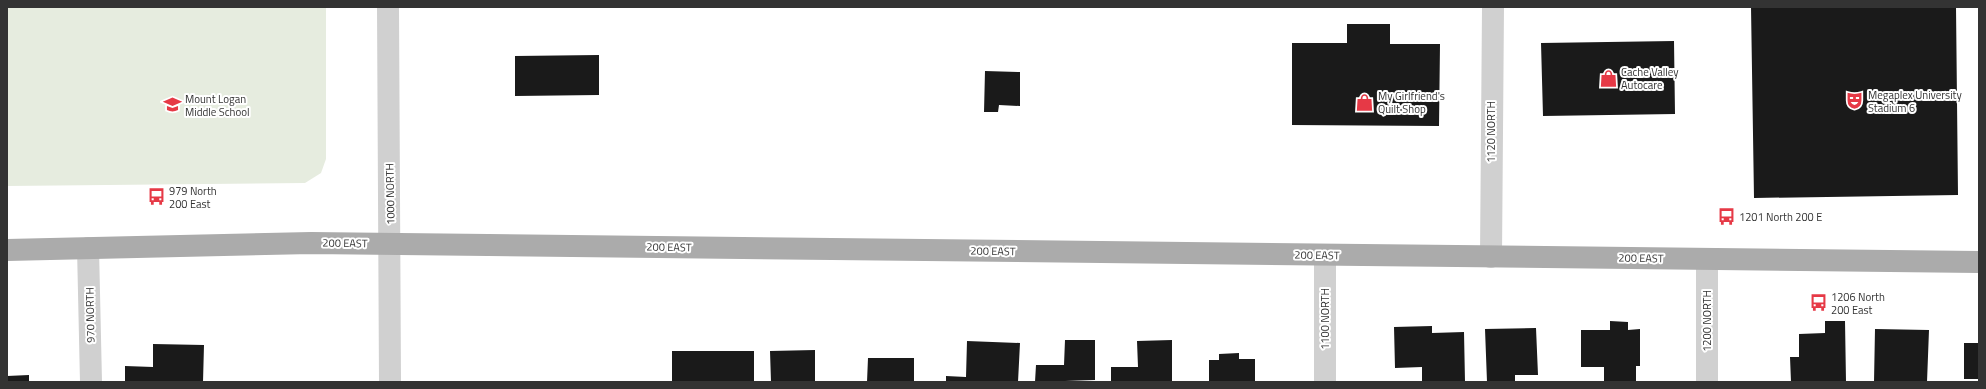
<svg xmlns="http://www.w3.org/2000/svg" width="1986" height="389" font-family="'Titillium Web',sans-serif">
	<style>
		.green { fill: #e6ecdf }
		.building { fill: #1a1a1a }
		.lines { fill: none; stroke-linecap: round; stroke-linejoin: round }
		.minor { stroke: #d0d0d0; stroke-width: 22 }
		.major { stroke: #ababab; stroke-width: 22 }
		.labels { text-anchor: middle; stroke-width: 4; stroke-linejoin: round; paint-order: stroke }
		.poi-label { font-size: 11px; fill: #333; stroke: #fff; text-anchor: start }
		.street-label { font-size: 11px; fill: #333; stroke: #fff }
	</style>
	<rect width="100%" height="100%" fill="#fff"/>
	<path class="green" d="M7,7H326V159L321,173L305,183L7,186Z"/>
	<path class="building" d="M1751,7H1956L1958,195L1754,198Z
		M1347,24H1390V44H1440L1439,126L1292,125V43H1347Z
		M1674,41L1675,114L1543,116L1541,43Z
		M599,55V95L515,96V56Z
		M985,71L1020,72V106L999,105L998,112H984Z
		M1610,321L1628,322V330L1640,329V366H1636V382H1604V367H1581V330H1610Z
		M1825,321H1845L1846,382H1791L1790,357H1799V334L1825,333Z
		M1432,326V333L1464,332L1465,382H1422V367L1395,368L1394,327Z
		M1536,328L1538,375H1515V382H1487L1485,329Z
		M1875,329L1929,330L1927,382H1874Z
		M1065,340H1095V380L1035,382L1036,365H1064Z
		M1172,340V382H1111V367H1138L1137,341Z
		M967,341L1020,343L1018,382H946V376L966,377Z
		M1964,343H1979V379H1964Z
		M153,344L204,345L203,382H125V366L153,367Z
		M815,350V382H771L770,351Z
		M672,351H754V382H672Z
		M1239,353V359H1255V382H1209V360H1219V354Z
		M868,358H914V382H867Z
		M29,375V382H7V376Z"/>
	<g class="lines">
		<path class="minor" d="M388,7L390,382
			M88,248L91,382
			M1325,255V382
			M1491,257L1493,7
			M1707,382V259"/>
		<path class="major" d="M7,250L311,243L1979,262"/>
	</g>
	<defs>
		<symbol id="shop-bare" viewBox="-9 -9 18 18"><path d="M-5-2.5h2.3a2.7 3.5 0 0 1 5.4 0H5L5.5 6h-11ZM-1.5-2.5h3a1.5 2.3 0 0 0-3 0Z" fill="#e63946" stroke="#fff" stroke-width="2.5" paint-order="stroke"/></symbol>
		<symbol id="theatre-bare" viewBox="-9 -9 18 18"><path d="M-5-5.5Q0-4 5-5.5V0Q5 5 0 6Q-5 5-5 0ZM-3.3-2.5H-1v1.5H-3.3ZM1-2.5H3.3v1.5H1ZM-2.8 1Q0 5.5 2.8 1Z" fill="#e63946" stroke="#fff" stroke-width="2.5" paint-order="stroke"/></symbol>
		<symbol id="school-bare" viewBox="-9 -9 18 18"><path d="M0-5L7-2L0 1L-7-2ZM-4 1L0 2.5L4 1V4Q0 6-4 4Z" fill="#e63946" stroke="#fff" stroke-width="2.5" paint-order="stroke"/></symbol>
		<symbol id="bus-bare" viewBox="-9 -9 18 18"><path d="M-5-6H5V4H4V6H2V4H-2V6H-4V4H-5ZM-3.5-4V0h7V-4ZM-3.5 1.2v1.5H-2V1.2ZM2 1.2v1.5H3.5V1.2Z" fill="#e63946" stroke="#fff" stroke-width="2.5" paint-order="stroke"/></symbol>
	</defs>
	<g fill-rule="evenodd">
		<use href="#shop-bare" x="1596" y="66" width="25" height="25"/>
		<use href="#theatre-bare" x="1842" y="88" width="25" height="25"/>
		<use href="#shop-bare" x="1352" y="90" width="25" height="25"/>
		<use href="#school-bare" x="160" y="92" width="25" height="25"/>
		<use href="#bus-bare" x="144" y="184" width="25" height="25"/>
		<use href="#bus-bare" x="1714" y="204" width="25" height="25"/>
		<use href="#bus-bare" x="1806" y="290" width="25" height="25"/>
	</g>
	<g class="labels">
		<g class="poi-label">
			<text x="1621" y="76">Cache Valley<tspan x="1621" dy="13">Autocare</tspan></text>
			<text x="1868" y="99">Megaplex University<tspan x="1868" dy="13">Stadium 6</tspan></text>
			<text x="1378" y="100">My Girlfriend's<tspan x="1378" dy="13">Quilt Shop</tspan></text>
			<text x="185" y="103">Mount Logan<tspan x="185" dy="13">Middle School</tspan></text>
			<text x="169" y="195">979 North<tspan x="169" dy="13">200 East</tspan></text>
			<text x="1739" y="221">1201 North 200 E</text>
			<text x="1831" y="301">1206 North<tspan x="1831" dy="13">200 East</tspan></text>
		</g>
		<g class="street-label">
			<text transform="translate(1491 132) rotate(-90)" y="4">1120 NORTH</text>
			<text transform="translate(390 194) rotate(-91)" y="4">1000 NORTH</text>
			<text transform="translate(345 243) rotate(1)" y="4">200 EAST</text>
			<text transform="translate(669 247) rotate(1)" y="4">200 EAST</text>
			<text transform="translate(993 251) rotate(1)" y="4">200 EAST</text>
			<text transform="translate(1317 255) rotate(1)" y="4">200 EAST</text>
			<text transform="translate(1641 258) rotate(1)" y="4">200 EAST</text>
			<text transform="translate(90 315) rotate(-91)" y="4">970 NORTH</text>
			<text transform="translate(1325 319) rotate(-90)" y="4">1100 NORTH</text>
			<text transform="translate(1707 321) rotate(-90)" y="4">1200 NORTH</text>
		</g>
	</g>
	<rect width="1986" height="389" fill="none" stroke="#333333" stroke-width="16"/>
</svg>
